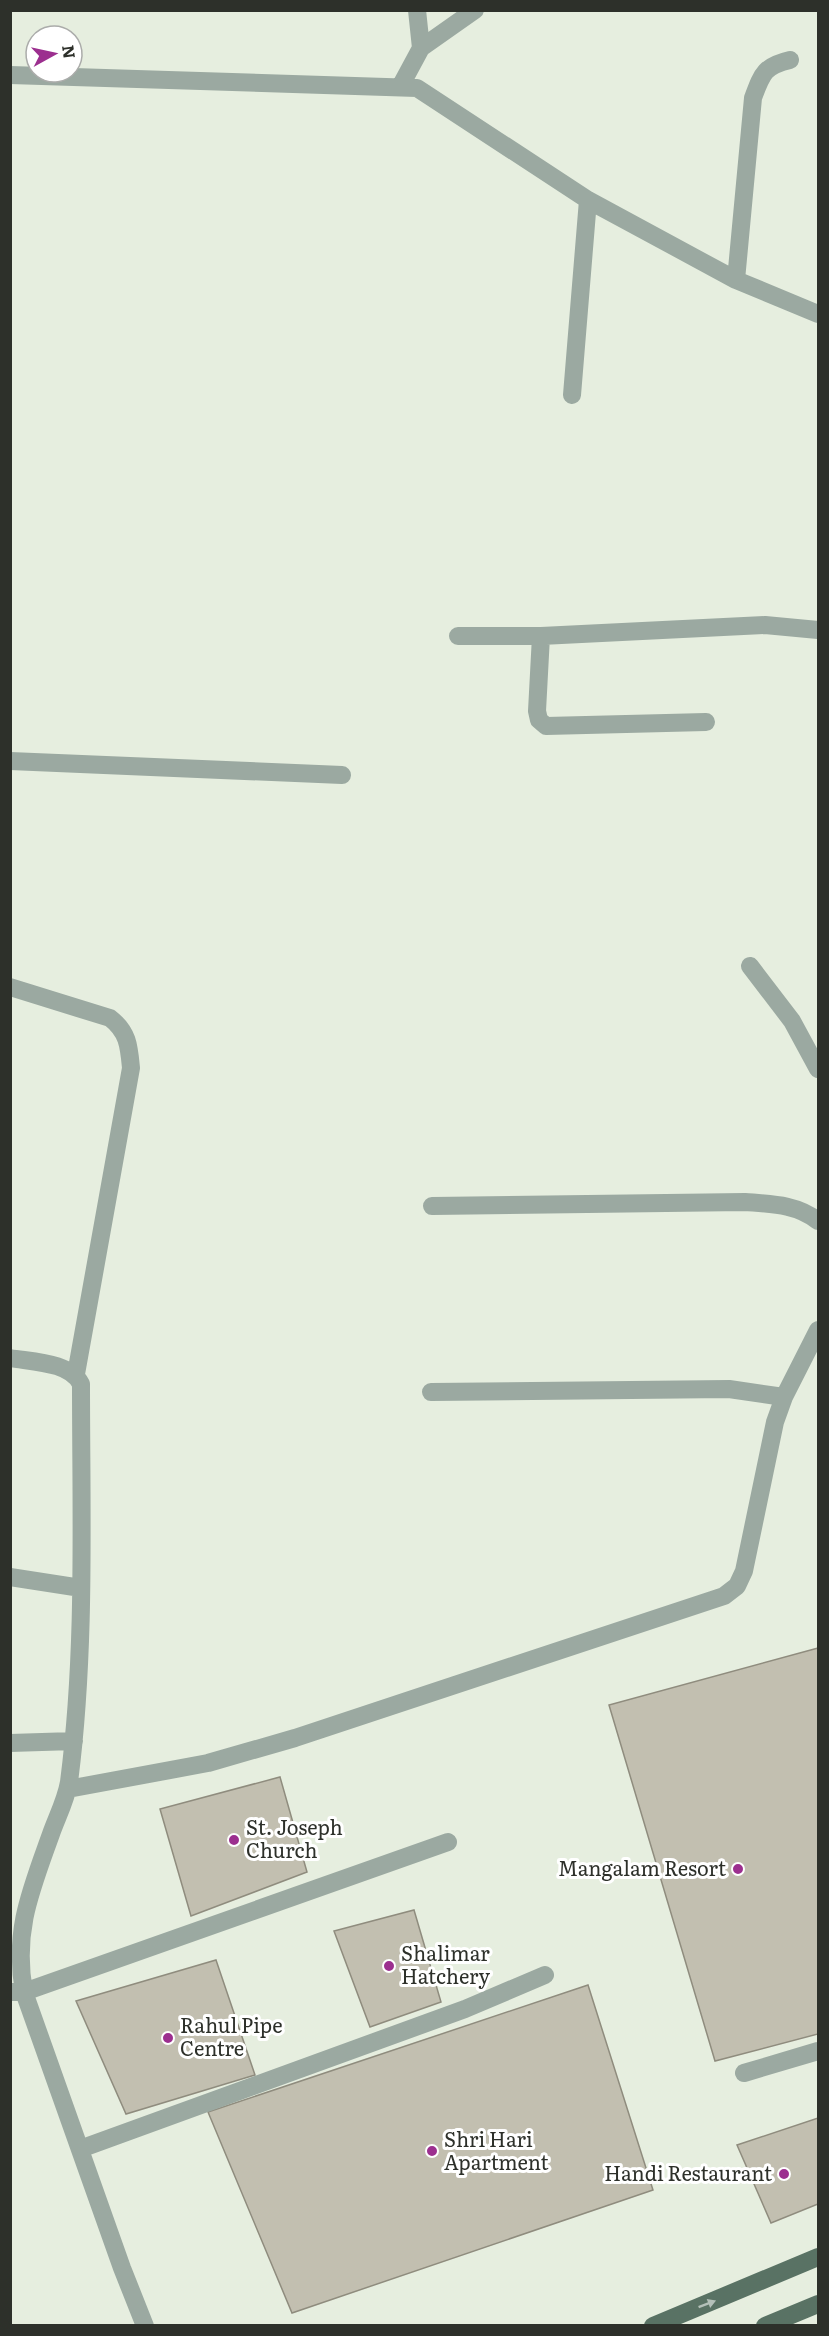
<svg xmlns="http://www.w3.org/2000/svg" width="829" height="2336" font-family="Literata,serif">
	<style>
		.building { fill: #c2bfb0; stroke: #8f8c7e; stroke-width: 1.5 }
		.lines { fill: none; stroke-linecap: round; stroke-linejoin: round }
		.minor { stroke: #9ba9a1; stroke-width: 18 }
		.major { stroke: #597264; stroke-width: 18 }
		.oneway { fill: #b4c0b9 }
		.poi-dot { fill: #9c2f8f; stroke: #fff; stroke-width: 2 }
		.labels { text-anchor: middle; stroke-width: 6; stroke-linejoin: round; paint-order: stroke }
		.poi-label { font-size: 20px; fill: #2d302a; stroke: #fff; text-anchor: start }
	</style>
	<rect width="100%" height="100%" fill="#e6eedf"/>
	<path class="building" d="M818,1648V2034L715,2061L609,1705Z
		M280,1777L307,1872L191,1916L160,1809Z
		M414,1910L441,2002L370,2027L334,1931Z
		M216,1960L255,2075L126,2114L76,2001Z
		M588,1985L653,2190L292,2313L208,2112Z
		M818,2118V2204L771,2223L737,2145Z"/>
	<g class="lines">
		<path class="minor" d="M417,10L421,48
			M10,75L417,88L588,200L736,280L818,314
			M400,87L421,48L475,10
			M736,280L753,98C762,74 764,66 790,60
			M572,395L588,200
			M458,636H541L765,625L818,630
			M541,636L537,711L539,720L546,726L706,722
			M10,761L342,775
			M750,966L792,1021L818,1069
			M10,987L110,1018C128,1032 129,1046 131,1068L76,1374
			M432,1206L745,1202C771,1204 797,1204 818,1221
			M10,1358C33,1362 70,1362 81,1384C81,1516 86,1651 69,1782C66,1800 57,1817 51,1834C31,1890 13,1931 24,1992L122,2268L145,2326
			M431,1392L729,1389L784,1397
			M10,1577L81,1588
			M10,1743L74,1741
			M68,1789L208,1763L295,1738L724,1596L737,1586L744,1571L775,1422L784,1397L818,1330
			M10,1992H24L448,1842
			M744,2073L818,2051
			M80,2149L465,2009L545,1975"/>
		<path class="major" d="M653,2326L818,2257
			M765,2326L818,2304"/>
	</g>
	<defs><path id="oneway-solid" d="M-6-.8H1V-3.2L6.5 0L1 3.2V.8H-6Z" transform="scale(1.5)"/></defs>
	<use class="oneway" href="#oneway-solid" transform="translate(707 2304) rotate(-21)"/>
	<g class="poi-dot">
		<circle cx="234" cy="1840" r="6"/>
		<circle cx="738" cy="1869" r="6"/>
		<circle cx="389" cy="1966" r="6"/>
		<circle cx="168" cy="2038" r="6"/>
		<circle cx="432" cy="2151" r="6"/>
		<circle cx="784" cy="2174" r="6"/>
	</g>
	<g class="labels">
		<g class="poi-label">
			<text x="246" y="1835">St. Joseph<tspan x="246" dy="23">Church</tspan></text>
			<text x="726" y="1876" text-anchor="end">Mangalam Resort</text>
			<text x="401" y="1961">Shalimar<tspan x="401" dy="23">Hatchery</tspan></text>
			<text x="180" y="2033">Rahul Pipe<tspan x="180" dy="23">Centre</tspan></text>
			<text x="444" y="2147">Shri Hari<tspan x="444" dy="23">Apartment</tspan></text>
			<text x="772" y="2181" text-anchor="end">Handi Restaurant</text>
		</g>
	</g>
	<rect width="829" height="2336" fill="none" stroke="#2d302a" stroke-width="24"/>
	<g transform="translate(54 54) rotate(82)"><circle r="28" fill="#ffffff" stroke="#abacaa" stroke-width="1.5"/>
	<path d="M0-4.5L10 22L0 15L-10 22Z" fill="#9c2f8f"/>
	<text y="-9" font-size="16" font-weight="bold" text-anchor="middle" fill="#2d302a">N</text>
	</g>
</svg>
